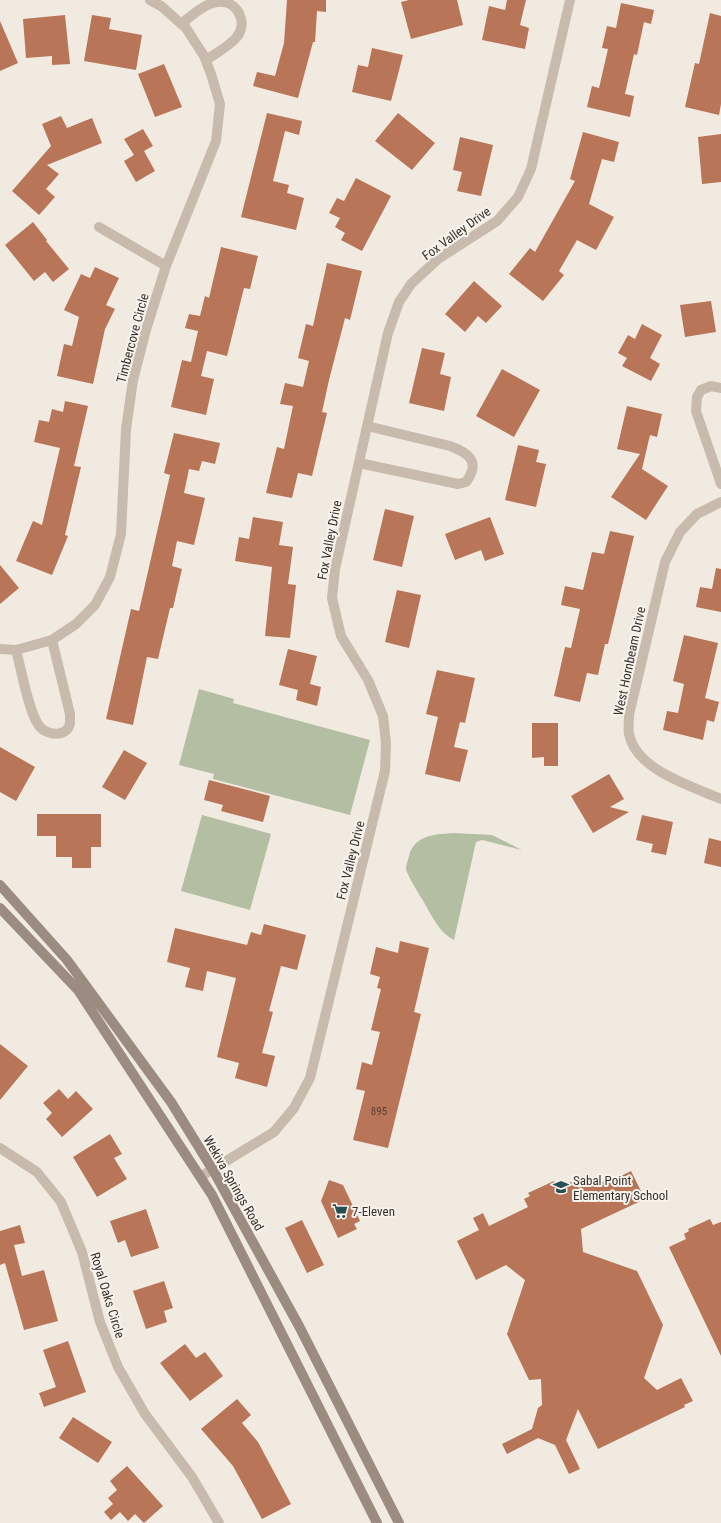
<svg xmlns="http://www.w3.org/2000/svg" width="721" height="1523" font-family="'Roboto Condensed',sans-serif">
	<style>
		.green { fill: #b3bea2 }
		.building { fill: #b87558 }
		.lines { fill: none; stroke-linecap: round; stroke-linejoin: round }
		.street { stroke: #c8bbae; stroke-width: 10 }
		.secondary { stroke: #9b8b80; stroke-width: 10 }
		.labels { text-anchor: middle; stroke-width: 4; stroke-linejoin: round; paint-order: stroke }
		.number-label { font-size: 11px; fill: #574136 }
		.street-label { font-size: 13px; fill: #37302b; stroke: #f8f4ed }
		.poi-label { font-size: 13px; fill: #37302b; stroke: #f8f4ed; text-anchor: start }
	</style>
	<rect width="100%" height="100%" fill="#f1eae1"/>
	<path class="green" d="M199,689L234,699L233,703L370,740L350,815L213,779L214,774L179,765Z
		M202,815L271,834L250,910L181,891Z
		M454,833L492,835L522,850L482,840L476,842L454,940C441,934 432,917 425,904C421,897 408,877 406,869C406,865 408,860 409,856C414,835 436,834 454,833Z"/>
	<path class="building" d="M287,0H326V12L317,11L315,42H313L298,98L253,86L257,72L275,76L284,43Z
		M409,0H457L463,25L411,39L401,2Z
		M507,0H526L520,25L529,28L525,49L482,40L489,6L505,10Z
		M621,3L654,10L651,24L644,22L637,55L634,54L625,94L634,96L630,117L587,107L592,86L599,88L608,49L602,48L607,26L616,28Z
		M710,13L721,16V104L719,115L685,107L695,63L699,64Z
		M65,15L70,64L52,65V56L26,58L23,19Z
		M92,15L111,18L109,29L142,35L136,70L84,61Z
		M0,21L18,63L0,71Z
		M372,48L403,55L391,101L352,92L358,65L368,67Z
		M164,64L182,107L155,117L138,74Z
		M267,113L302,121L299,135L285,131L273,181L289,185L287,193L304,198L296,230L241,217Z
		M398,113L435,143L412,170L375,141Z
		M61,116L67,128L92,118L102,143L47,165L59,174L46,189L55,197L39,215L12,191L51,146L42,124Z
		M143,129L153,146L144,151L155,171L136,182L124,161L134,155L124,139Z
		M583,132L619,142L614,162L602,159L589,204L614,217L596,250L577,240L559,271L564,275L543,301L509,274L530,248L535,252L575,181L570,179Z
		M721,134V182L702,184L698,137Z
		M460,137L493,145L481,196L457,191L462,172L453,170Z
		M356,178L391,196L362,251L341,240L345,233L335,227L340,218L329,213L337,198L344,201Z
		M33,222L47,240L46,241L69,269L53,282L45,272L34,281L5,245Z
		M221,247L258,256L250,289L244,288L227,356L207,351L201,376L214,379L206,415L171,407L182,360L191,362L198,331L185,328L189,314L200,316L205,296L209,298Z
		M327,263L362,271L350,320L345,318L329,380L322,412L327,413L312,476L298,473L292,498L266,493L277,447L284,449L293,406L280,404L285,383L303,387L309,361L298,358L306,324L313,326Z
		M95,267L119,278L106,305L115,309L105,329L93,384L57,376L64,344L72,346L79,317L64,310L81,274L90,278Z
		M474,281L502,306L486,323L478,316L465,332L445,314Z
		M711,301L716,332L685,337L680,305Z
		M642,324L662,335L650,358L660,364L651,381L622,366L627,358L618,353L628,335L635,339Z
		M422,348L445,353L440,374L451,377L444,411L409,403Z
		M502,369L540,390L514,437L476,416Z
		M65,401L88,406L74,466L81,467L65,535L68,536L52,575L16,561L33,521L42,525L60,448L34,442L39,420L49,422L52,409L63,412Z
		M627,406L662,414L657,437L650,435L642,469L668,486L646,520L611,497L640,454L617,449Z
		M174,433L220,443L215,464L202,461L199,471L189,469L184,493L205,498L194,545L177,541L172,566L182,569L173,608H170L158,659L147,657L133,725L106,719L131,609L139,611L170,475L164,473Z
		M518,445L539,450L536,462L546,464L536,507L505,500Z
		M385,509L414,516L402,567L373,560Z
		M253,517L283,522L279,545L293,547L288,584L296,585L290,638L265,636L272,567L235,561L239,537L249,539Z
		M490,517L504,554L485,561L481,550L455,560L445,534Z
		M610,531L634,536L608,644H605L598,675L587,673L580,702L554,696L565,647L571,648L580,609L561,605L565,586L583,590L592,552L604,554Z
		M0,565L19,588L0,604Z
		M716,568L721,569V612L696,607L700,587L712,589Z
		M397,590L421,595L409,648L385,642Z
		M684,635L718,643L705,698L719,702L714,722L707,720L703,740L663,730L667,711L678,713L684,684L673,681Z
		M288,649L317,656L310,684L321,687L317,706L296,700L298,690L279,685Z
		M437,670L475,678L465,723L460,722L454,747L468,750L460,782L425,774L438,717L426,714Z
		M532,723H558V766H544V757L532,758Z
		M0,747L35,767L16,801L0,792Z
		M124,750L147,763L125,800L102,787Z
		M609,774L624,799L610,807L629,812L593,833L571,796Z
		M209,780L270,796L263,822L221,811L223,805L204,800Z
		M37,814H101V847H91V868H72V857H56V836H37Z
		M642,815L673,822L666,855L651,852L653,844L636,840Z
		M709,838L721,841V867L704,863Z
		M264,924L306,935L297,970L281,966L269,1011L273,1012L262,1053L275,1056L267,1087L235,1078L239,1063L217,1057L236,978L207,971L203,991L185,987L190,968L167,962L175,928L247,945L251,932L261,935Z
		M400,941L429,948L414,1012L421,1014L388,1148L353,1140L365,1091L356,1089L362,1062L372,1065L380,1032L371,1030L381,989L377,988L380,977L370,974L376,947L398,953Z
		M0,1044L28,1066L0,1100Z
		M59,1089L68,1099L76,1091L93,1109L62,1137L46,1119L52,1113L43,1103Z
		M110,1134L122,1154L114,1158L127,1179L97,1197L73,1157Z
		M631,1171L645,1199L581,1229L583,1252L637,1271L663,1325L644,1378L657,1390L681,1378L693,1401L684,1405L685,1407L598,1449L578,1409L566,1440L580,1469L569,1474L555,1445L538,1438L507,1454L502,1444L532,1429L538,1408L542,1405L541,1379L529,1380L507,1334L525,1280L506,1265L476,1280L457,1241L479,1230L473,1218L483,1213L489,1226L528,1207L524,1199L530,1196L528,1193L554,1181L555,1183L561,1180L563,1186L575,1180L579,1188L597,1179L599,1183L610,1179L611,1181Z
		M329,1180L343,1185L360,1221L354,1224L357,1229L338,1238L321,1201Z
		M146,1209L159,1248L131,1257L125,1240L118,1243L110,1221Z
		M710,1219L713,1225L721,1222V1356L669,1247L686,1239L684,1234L689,1231L688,1229Z
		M302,1220L324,1265L307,1273L285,1228Z
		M20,1225L25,1243L14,1245L22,1276L44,1270L58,1321L24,1330L5,1263L0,1265V1231Z
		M164,1281L173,1308L164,1311L167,1322L146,1329L133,1291Z
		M68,1341L86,1392L44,1407L39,1393L56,1387L43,1350Z
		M185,1344L196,1358L205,1352L223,1376L190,1401L160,1363Z
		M237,1399L251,1415L242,1423L258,1442L291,1504L262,1519L233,1466L201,1429Z
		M73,1417L112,1442L98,1463L59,1438Z
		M127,1466L163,1506L144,1523L135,1514L128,1521L120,1512L111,1520L104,1512L113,1504L108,1498L117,1490L110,1481Z"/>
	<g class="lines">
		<path class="street" d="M181,24C191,16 205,3 218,2C238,0 249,24 236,38C229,46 215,54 206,60
			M99,227L166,266
			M721,388L711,386L701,390L697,397L696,411L721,484
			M359,463L458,484L466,482C481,462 469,453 450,446L367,426
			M721,502L697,514L680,532L665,562L629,715C629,721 628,728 629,734C636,770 691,786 721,799
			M0,649L16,650L52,640L76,624L95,605L110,577L121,534L126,429L133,380L146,330L166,266L216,141L220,104L211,74L204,56L186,28L161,6L150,0
			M16,650C21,668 29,715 40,727C48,736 68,737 70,723C70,720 70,717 70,714L52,640
			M0,1148L37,1172L61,1202L82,1252L100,1322L118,1367L145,1414L192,1477L219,1523
			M200,1177L274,1132L294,1108L310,1078L385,771L386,743L383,716L368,680L341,636L332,598L335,569L388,333L399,302L411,284L438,259L497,221L518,197L531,169L570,0"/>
		<path class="secondary" d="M0,885L67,960L171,1102L213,1170L299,1326L399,1523
			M0,908L78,990L212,1195L377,1523"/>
	</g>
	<defs>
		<symbol id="school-bare" viewBox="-9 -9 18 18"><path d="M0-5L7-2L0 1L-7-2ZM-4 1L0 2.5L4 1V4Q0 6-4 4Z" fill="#264e54" stroke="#f8f4ed" stroke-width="2.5" paint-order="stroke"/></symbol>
		<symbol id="supermarket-bare" viewBox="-9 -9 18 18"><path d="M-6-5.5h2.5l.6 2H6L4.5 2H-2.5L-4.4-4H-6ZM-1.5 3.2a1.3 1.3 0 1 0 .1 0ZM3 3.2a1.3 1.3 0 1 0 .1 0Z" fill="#264e54" stroke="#f8f4ed" stroke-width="2.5" paint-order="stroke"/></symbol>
	</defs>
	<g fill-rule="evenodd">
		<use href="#school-bare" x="550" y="1176" width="22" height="22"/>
		<use href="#supermarket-bare" x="329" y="1200" width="22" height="22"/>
	</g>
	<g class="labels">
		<g class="number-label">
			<text x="379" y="1115">895</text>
		</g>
		<g class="street-label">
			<text transform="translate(456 233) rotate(-36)" y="5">Fox Valley Drive</text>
			<text transform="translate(132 338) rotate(-75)" y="5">Timbercove Circle</text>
			<text transform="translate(329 540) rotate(-79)" y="5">Fox Valley Drive</text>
			<text transform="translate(629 661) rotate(-78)" y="5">West Hornbeam Drive</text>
			<text transform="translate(350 860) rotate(-76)" y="5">Fox Valley Drive</text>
			<text transform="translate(234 1183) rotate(60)" y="5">Wekiva Springs Road</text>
			<text transform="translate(108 1295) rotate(73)" y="5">Royal Oaks Circle</text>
		</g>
		<g class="poi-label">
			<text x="573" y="1185">Sabal Point<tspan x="573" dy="15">Elementary School</tspan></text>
			<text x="352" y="1216">7-Eleven</text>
		</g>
	</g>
</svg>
